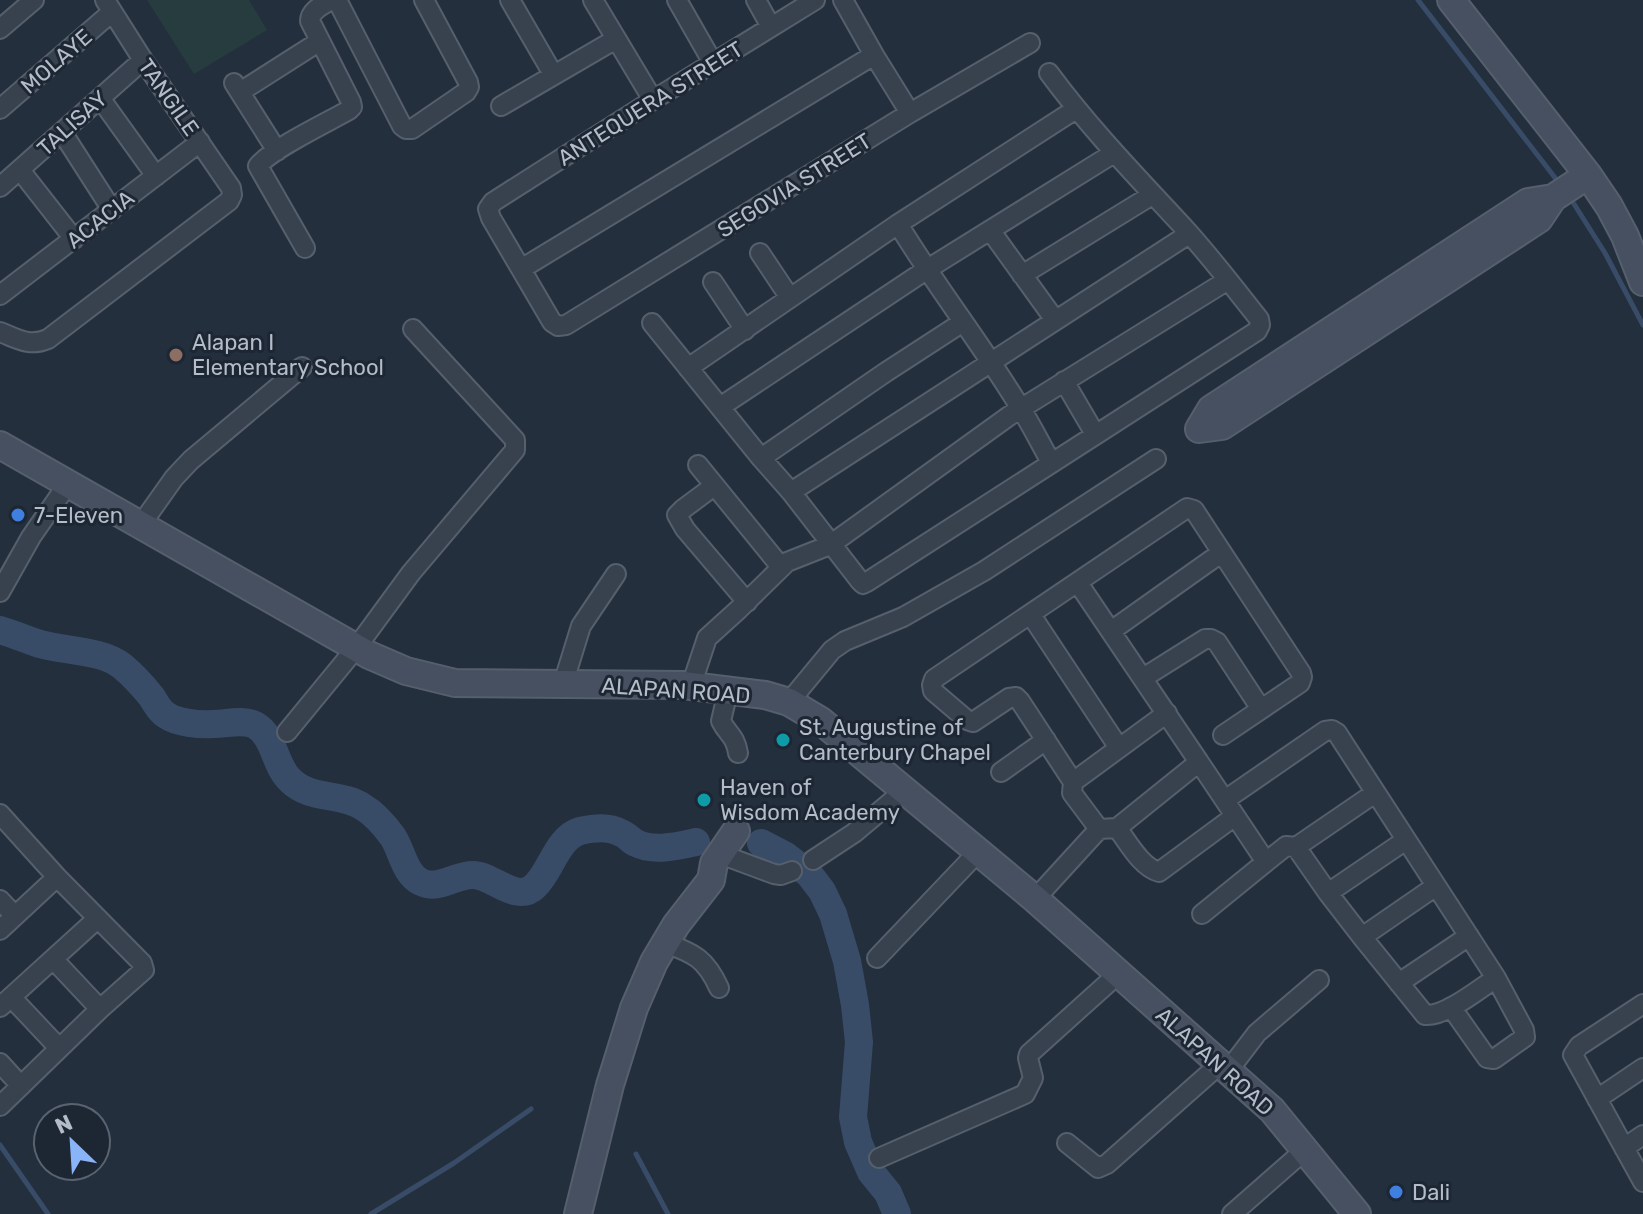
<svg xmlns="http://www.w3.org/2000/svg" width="1643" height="1214" font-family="Rubik,sans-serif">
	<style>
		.green { fill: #263c3f }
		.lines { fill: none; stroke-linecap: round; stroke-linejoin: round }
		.stream { stroke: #394c67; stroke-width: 5 }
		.river { stroke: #394c67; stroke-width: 28 }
		.street-casing { stroke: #565f6c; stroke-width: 22 }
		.secondary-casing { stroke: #565f6c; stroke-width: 30 }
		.street { stroke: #38414e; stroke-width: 18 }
		.secondary { stroke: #465061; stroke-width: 26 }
		.education-dot { fill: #8d6e63; stroke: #1d2633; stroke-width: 3 }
		.shop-dot { fill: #3f7fe0; stroke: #1d2633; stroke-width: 3 }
		.culture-dot { fill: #0f9aa8; stroke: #1d2633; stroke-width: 3 }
		.labels { text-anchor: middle; stroke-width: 6; stroke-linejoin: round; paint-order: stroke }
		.street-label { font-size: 22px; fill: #b4bcc9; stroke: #1d2633 }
		.poi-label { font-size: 22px; fill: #b4bcc9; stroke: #1d2633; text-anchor: start }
	</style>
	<rect width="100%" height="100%" fill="#242f3e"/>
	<path class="green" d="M147,0H249L267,30L194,74Z"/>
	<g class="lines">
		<path class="stream" d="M1418,0L1556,179
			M1574,204L1605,253L1643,325
			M0,1145L48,1214
			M636,1154L668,1214
			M371,1214L454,1163L531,1109"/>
		<path class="river" d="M0,630C14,634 27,640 40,644C64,651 102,650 122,666C133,675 142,685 151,696C156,703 159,711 166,715C177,723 200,725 213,724C227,724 243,719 255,725C275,736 274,765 290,780C311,801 341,792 363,807C375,814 385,826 393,837C402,851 405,875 421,882C438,891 456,874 474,875C494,876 517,904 535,886C551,871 557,838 580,831C594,828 608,826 621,833C627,835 631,841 636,843C654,852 678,846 696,842
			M761,843L786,856L809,874L822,891L833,914L847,961L855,1005L859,1042L853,1117L858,1142L871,1172L888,1193L897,1214"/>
		<defs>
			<path id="street" d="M337,0L402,126L406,129H412L466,92L469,87L468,82L424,0
				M510,0L553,74
				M593,0L653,100
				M677,0L713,63
				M756,0L771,27
				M815,0L653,100L493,202L488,209L491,218L552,322L558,326L566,325L910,113L1030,43
				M843,0L874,55L910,113
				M0,29L34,0
				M234,83L277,151
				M240,92L320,41
				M100,98L156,176
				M501,106L616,39
				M0,109L112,12
				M62,132L112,210
				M20,170L74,239
				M0,187L143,60
				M898,224C937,288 983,346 1021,409C1032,426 1041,445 1051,462
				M990,230L1055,320
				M305,248L258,166C271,149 328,122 349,110L352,107L351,102L310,21C310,10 323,5 331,0
				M760,253L790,298
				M521,269L874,55
				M1022,275L1152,195
				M713,282L745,330
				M0,295L200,142
				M652,323L761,458L791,492L860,581L863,584L867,582L1257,331L1260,325L1259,319C1236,290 1213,260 1188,232C1140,180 1091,130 1049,73
				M0,332C18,339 29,347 48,339L229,201L232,195L231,188L143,60L105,0
				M688,368L898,224L1076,109
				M1064,381L1095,434
				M720,407L926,270L1114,153
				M761,458L886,372L963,322
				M698,465L781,567
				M714,486L683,509L677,515L685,529L747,602
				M791,492L1189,234
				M140,526L174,478L191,460L302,367
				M0,592L31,537L67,485
				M1031,615L1119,748
				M1111,631L1221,553
				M1143,678L1205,639H1211L1217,642L1261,709
				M563,684L581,626L616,574
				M691,686L707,638L739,609L787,562L830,545L1009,416L1228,280
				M728,691L721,721C728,735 735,735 738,753
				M789,702L832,650L845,641L903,617L984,571L1156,459
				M287,732L356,648L411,573L515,450V440L413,329
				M1199,762L1266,862L1286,846L1296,847L1375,793
				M1001,772L1046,740
				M1073,782L1167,713
				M1225,800L1325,731L1332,730L1337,733L1496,978
				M0,814L57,877L142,963L144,970L100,1009L0,1106
				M1117,828C1128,842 1141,867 1159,872L1235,816
				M1099,829L1072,793L1073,782L1020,701L1016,697L1009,698L973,722L967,720L933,691L932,685L934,679L1187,508L1194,510L1301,673L1302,677L1300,683L1223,735
				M1296,847L1328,893L1406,840
				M720,854L774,874L781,875L792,871
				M813,860L854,833L904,791
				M1328,893L1362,937L1436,886
				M1035,899L1099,829L1117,828L1199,762L1078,583
				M0,900L15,916
				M1202,914L1266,862
				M0,930L57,877
				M1362,937L1425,1015C1445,1017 1479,989 1496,978L1524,1030L1525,1037L1494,1059L1487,1058L1451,1007
				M665,943C694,953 706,959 719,988
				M877,958L978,852
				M53,959L100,1009
				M1399,983L1469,936
				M11,997L59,1048
				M1643,1004L1579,1046L1573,1055L1643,1182
				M0,1007L97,919
				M0,1063L21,1086
				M1228,1071L1257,1033L1319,980
				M1597,1099L1643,1068
				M1067,1143L1098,1168L1107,1164L1220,1064
				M1624,1148L1643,1135
				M879,1158L1025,1094L1033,1078L1028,1058L1029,1054L1118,974
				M1232,1214L1305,1150"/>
			<path id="secondary" d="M1451,0L1588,175L1609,206L1625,236L1643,282
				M1199,429L1211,409L1528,202L1553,198L1588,175
				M1199,429L1222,426L1539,219L1553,198
				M0,445L369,655L406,671L455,683L683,685L765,695L789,702L821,721L1035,899L1272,1110L1357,1214
				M578,1214L610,1085L634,1008L654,962L676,925L711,880L714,863L736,831"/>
		</defs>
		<use href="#street" class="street-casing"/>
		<use href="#secondary" class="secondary-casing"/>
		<use href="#street" class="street"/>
		<use href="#secondary" class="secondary"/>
	</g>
	<circle class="education-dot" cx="176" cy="355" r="8"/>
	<g class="shop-dot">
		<circle cx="18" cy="515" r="8"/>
		<circle cx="1396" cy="1192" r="8"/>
	</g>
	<g class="culture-dot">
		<circle cx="783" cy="740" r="8"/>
		<circle cx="704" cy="800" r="8"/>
	</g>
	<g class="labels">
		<g class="street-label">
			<text transform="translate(56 61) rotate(-41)" y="8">MOLAYE</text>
			<text transform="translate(169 97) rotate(55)" y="8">TANGILE</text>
			<text transform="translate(650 103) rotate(-32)" y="8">ANTEQUERA STREET</text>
			<text transform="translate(72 123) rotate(-42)" y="8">TALISAY</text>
			<text transform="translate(794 185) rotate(-32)" y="8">SEGOVIA STREET</text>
			<text transform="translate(100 219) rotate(-38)" y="8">ACACIA</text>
			<text transform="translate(676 690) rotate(4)" y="8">ALAPAN ROAD</text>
			<text transform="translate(1215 1061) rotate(42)" y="8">ALAPAN ROAD</text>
		</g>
		<g class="poi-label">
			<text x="192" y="350">Alapan I<tspan x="192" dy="25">Elementary School</tspan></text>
			<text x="34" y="523">7-Eleven</text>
			<text x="799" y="735">St. Augustine of<tspan x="799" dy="25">Canterbury Chapel</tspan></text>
			<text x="720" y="795">Haven of<tspan x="720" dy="25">Wisdom Academy</tspan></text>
			<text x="1412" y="1200">Dali</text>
		</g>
	</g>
	<g transform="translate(72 1142) rotate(335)"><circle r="38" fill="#1d2633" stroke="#59626f" stroke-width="2"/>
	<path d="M0-6L14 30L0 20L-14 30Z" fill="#8ab4f8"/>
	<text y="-12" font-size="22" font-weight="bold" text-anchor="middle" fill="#b4bcc9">N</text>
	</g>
</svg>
